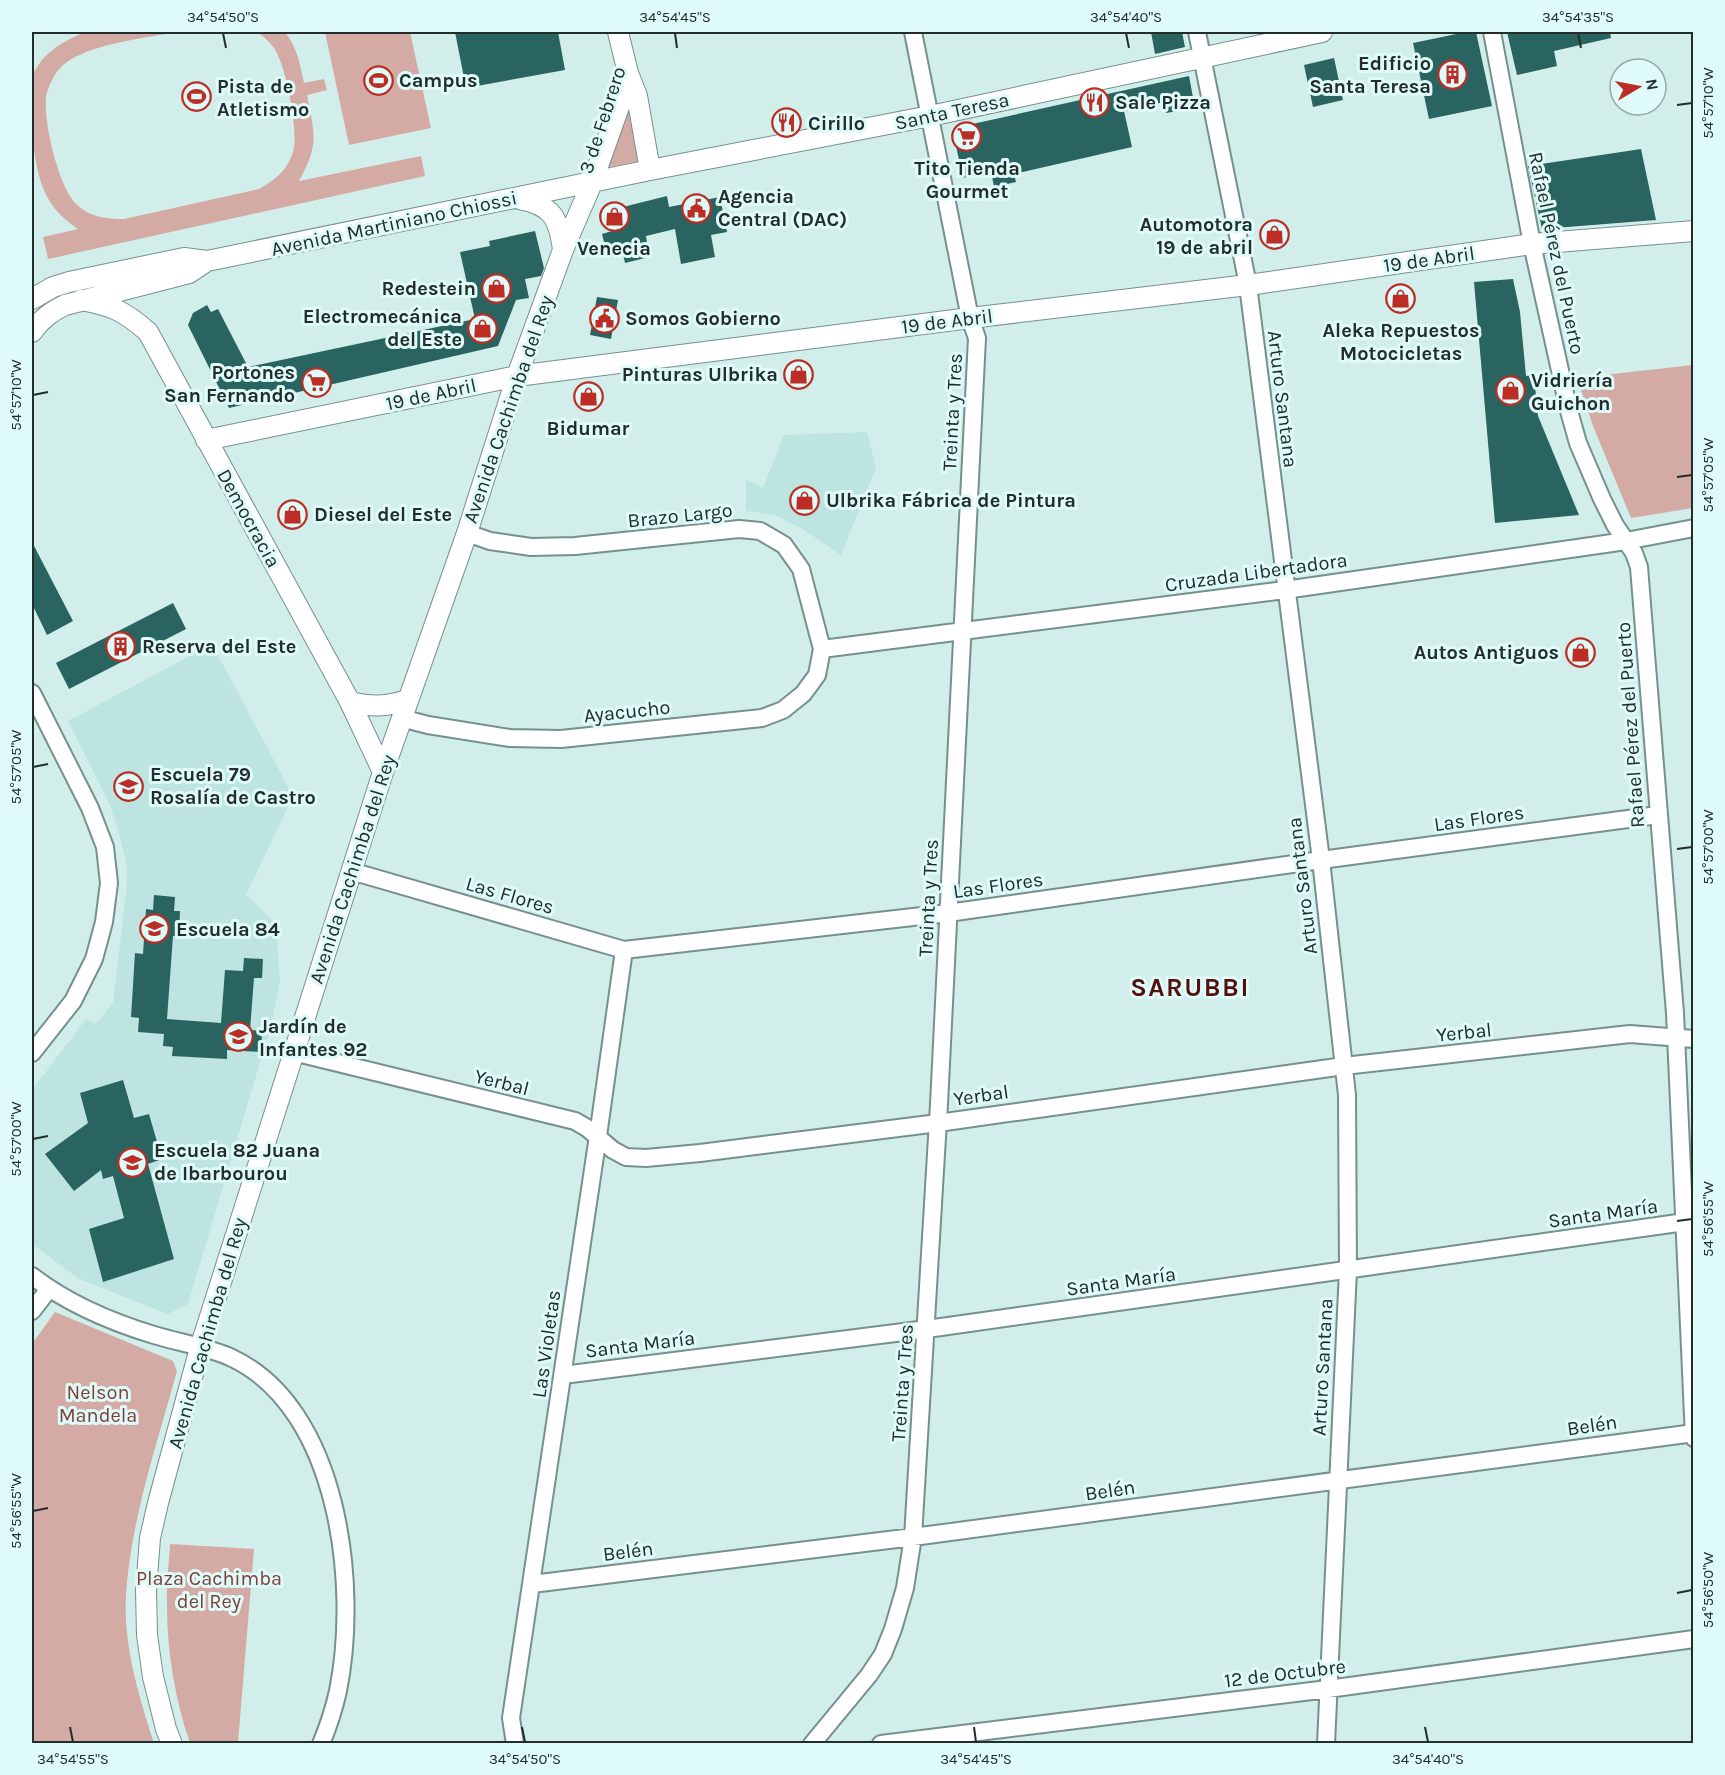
<svg xmlns="http://www.w3.org/2000/svg" width="1725" height="1775" font-family="Karla,sans-serif">
	<style>
		.built { fill: #bee4e1 }
		.green { fill: #d4aba4 }
		.building { fill: #296461 }
		.lines { fill: none; stroke-linecap: round; stroke-linejoin: round }
		.minor-casing { stroke: #76908e; stroke-width: 20 }
		.tertiary-casing { stroke: #76908e; stroke-width: 22 }
		.minor { stroke: #fff; stroke-width: 16 }
		.tertiary { stroke: #fff; stroke-width: 20 }
		.ticks { fill: none; stroke: #222d2c; stroke-width: 2 }
		.labels { text-anchor: middle; stroke-width: 6; stroke-linejoin: round; paint-order: stroke }
		.poi-label { font-size: 20px; font-weight: bold; fill: #222d2c; stroke: #defbf9; text-anchor: start }
		.street-label { font-size: 20px; fill: #222d2c; stroke: #defbf9 }
		.park-label { font-size: 20px; fill: #7f3e36; stroke: #defbf9 }
		.district-label { font-size: 26px; font-weight: bold; letter-spacing: 1.5px; fill: #54100c; stroke: #defbf9 }
		.neatline { fill: none; stroke: #222d2c; stroke-width: 2 }
		.ticks-label { font-size: 15px; text-anchor: middle; fill: #222d2c }
	</style>
	<rect width="100%" height="100%" fill="#d1eeeb"/>
	<path class="built" d="M867,432L876,468L841,555L804,530L775,515L746,511V479L763,488L784,435Z
		M212,644L293,796L246,895L275,922L280,980L272,1022L188,1304L168,1314L79,1279L32,1244V1090L86,1019L96,1024L113,1003L127,883V866L120,837L110,805L68,721Z"/>
	<path class="green" d="M86,32H177C145,38 88,44 63,65C55,72 48,86 46,97C43,121 59,189 77,205C90,217 106,219 124,219L259,189C275,180 287,171 293,152C299,132 286,65 274,48C269,41 263,36 257,32H285C297,47 300,64 304,83L324,79L327,90L307,95C315,136 319,144 299,181L421,156L425,176L48,259L43,237L78,229C66,221 56,212 49,200C33,173 32,131 32,101C32,94 30,85 32,78C40,54 64,40 86,32Z
		M325,32H410L431,128L349,145Z
		M627,94L641,161L602,168Z
		M1693,365V508L1631,518L1593,426L1577,378Z
		M55,1312L173,1361L177,1371C157,1444 131,1519 126,1595C123,1644 139,1697 154,1743H32V1344Z
		M170,1544L254,1549L238,1743H190C175,1699 167,1653 167,1605C166,1585 169,1564 170,1544Z"/>
	<path class="building" d="M455,32H558L565,70L466,88Z
		M1151,32H1182L1185,47L1155,54Z
		M1466,32H1476L1492,106L1429,119L1413,43Z
		M1507,32H1610L1611,38L1554,51L1557,66L1517,75Z
		M1334,58L1343,100L1313,107L1304,65Z
		M1189,76L1195,108L1166,113L1164,102L1124,111L1132,147L1014,174L1016,182L994,187L991,171L963,178L956,146L962,138L959,127Z
		M1641,149L1656,220L1542,229L1528,166Z
		M667,196L669,207L720,197L727,232L711,235L715,257L681,264L675,229L646,236L647,243L641,244L645,258L625,263L623,254L608,258L602,234L612,231L607,211Z
		M535,231L544,268L541,276L525,279L529,298L516,300L498,346L229,408L188,325L193,313L207,305L211,312L218,309L248,367L475,319L460,252L490,246L489,241Z
		M1513,279L1520,312L1526,376L1534,375L1538,416L1579,515L1495,523L1474,282Z
		M597,297L618,300L611,339L590,335Z
		M32,542L73,621L47,635L32,604Z
		M173,603L186,629L69,689L56,663Z
		M154,895L175,897L174,911H180L179,936H173L167,1019L221,1023L225,970L243,971L244,958L263,959L262,978H254L250,1030L262,1031L261,1052L227,1050V1059L172,1056L173,1047L163,1046L164,1034L138,1032L139,1018L131,1017L135,953L143,954L146,909L153,910Z
		M123,1080L134,1118L149,1114L162,1159L148,1164L174,1259L103,1282L89,1229L124,1218L113,1176L103,1179L101,1170L74,1191L45,1154L88,1123L80,1093Z"/>
	<g class="lines">
		<defs>
			<path id="minor" d="M1197,32L1248,285L1321,860L1347,1095L1348,1270L1326,1744
				M1492,32L1532,244L1569,411L1578,443L1602,499L1615,525L1634,553L1639,567L1675,1013L1694,1438
				M822,649L1285,590L1626,541L1694,528
				M32,693L90,808L105,847L109,883L104,922L94,959L73,1001L32,1053
				M401,718L428,725L510,738L561,739L762,718L783,710L803,694L817,675L822,649L801,569L784,545L760,531L739,529L575,546L531,547L490,541L467,533
				M351,871L624,950L948,913L1321,860L1658,815
				M293,1052L575,1121L587,1128L613,1150L626,1157L646,1158L700,1153L938,1123L1344,1066L1630,1034L1694,1039
				M32,1276C67,1303 111,1322 154,1335C177,1342 212,1348 232,1358C340,1409 359,1587 338,1691C334,1709 328,1727 321,1744
				M32,1311L49,1289
				M563,1375L927,1329L1685,1222
				M532,1584L913,1537L1694,1433
				M515,1744L511,1718L598,1136L624,950
				M812,1744L869,1675L883,1654L893,1629L905,1588L913,1537L939,1104L977,338L970,318L913,32
				M881,1744L1328,1689L1694,1639"/>
			<path id="tertiary" d="M628,73L637,96L650,170
				M519,199C552,205 559,218 563,250
				M32,299L53,287L69,282L184,258L207,261L650,170L930,116L1322,32
				M81,300C113,306 124,311 148,332L350,702L383,772
				M32,332C41,319 51,312 65,305L189,273L207,261
				M206,440L517,376L970,318L1248,285L1532,244L1694,231
				M350,702C371,707 386,707 407,700
				M172,1744L166,1729L153,1677L147,1635L146,1590L150,1538L158,1503L200,1348L383,772L467,533L517,376L563,250L592,183L625,90L628,73L618,32"/>
		</defs>
		<use href="#minor" class="minor-casing"/>
		<use href="#tertiary" class="tertiary-casing"/>
		<use href="#minor" class="minor"/>
		<use href="#tertiary" class="tertiary"/>
	</g>
	<path class="ticks" d="M223,33L226,48M675,33L677,48M1126,33L1129,48M1578,33L1581,48M1677,105L1692,103M33,395L48,392M1677,477L1692,475M33,767L48,764M1677,849L1692,847M33,1139L48,1136M1677,1221L1692,1219M33,1511L48,1508M1677,1593L1692,1590M70,1727L73,1742M522,1727L525,1742M974,1727L976,1742M1425,1727L1428,1742"/>
	<defs>
		<symbol id="building-ring" viewBox="-11 -11 22 22"><circle r="9.5" fill="#defbf9" stroke="#bc2e25" stroke-width="1.5"/><path d="M-4-6H4V6H1V3H-1V6H-4ZM-2.5-4.3h1.7v1.8h-1.7ZM.8-4.3h1.7v1.8H.8ZM-2.5-1h1.7V.8h-1.7ZM.8-1h1.7V.8H.8Z" fill="#bc2e25"/></symbol>
		<symbol id="stadium-ring" viewBox="-11 -11 22 22"><circle r="9.5" fill="#defbf9" stroke="#bc2e25" stroke-width="1.5"/><path d="M0-5a6.5 5 0 1 0 0 10a6.5 5 0 1 0 0-10ZM-3.5-1.8h7v3.6h-7Z" fill="#bc2e25"/></symbol>
		<symbol id="restaurant-ring" viewBox="-11 -11 22 22"><circle r="9.5" fill="#defbf9" stroke="#bc2e25" stroke-width="1.5"/><path d="M-5-6h1v4h1v-4h1v4h1v-4h1v5L-1.5 .5V6h-2V.5L-5-1ZM5-6V6H3V1.5H1.5Q1.5-4 5-6Z" fill="#bc2e25"/></symbol>
		<symbol id="supermarket-ring" viewBox="-11 -11 22 22"><circle r="9.5" fill="#defbf9" stroke="#bc2e25" stroke-width="1.5"/><path d="M-6-5.5h2.5l.6 2H6L4.5 2H-2.5L-4.4-4H-6ZM-1.5 3.2a1.3 1.3 0 1 0 .1 0ZM3 3.2a1.3 1.3 0 1 0 .1 0Z" fill="#bc2e25"/></symbol>
		<symbol id="civic-ring" viewBox="-11 -11 22 22"><circle r="9.5" fill="#defbf9" stroke="#bc2e25" stroke-width="1.5"/><path d="M-.6-6.5H3V-4.5H.6V-3L4-1V1h2V6H-6V1h2V-1L-.6-3ZM-1.2 2.5V6h2.4V2.5Z" fill="#bc2e25"/></symbol>
		<symbol id="shop-ring" viewBox="-11 -11 22 22"><circle r="9.5" fill="#defbf9" stroke="#bc2e25" stroke-width="1.5"/><path d="M-5-2.5h2.3a2.7 3.5 0 0 1 5.4 0H5L5.5 6h-11ZM-1.5-2.5h3a1.5 2.3 0 0 0-3 0Z" fill="#bc2e25"/></symbol>
		<symbol id="school-ring" viewBox="-11 -11 22 22"><circle r="9.5" fill="#defbf9" stroke="#bc2e25" stroke-width="1.5"/><path d="M0-5L7-2L0 1L-7-2ZM-4 1L0 2.5L4 1V4Q0 6-4 4Z" fill="#bc2e25"/></symbol>
	</defs>
	<g fill-rule="evenodd">
		<use href="#building-ring" x="1436" y="58" width="33" height="33"/>
		<use href="#stadium-ring" x="362" y="64" width="33" height="33"/>
		<use href="#stadium-ring" x="180" y="80" width="33" height="33"/>
		<use href="#restaurant-ring" x="1078" y="86" width="33" height="33"/>
		<use href="#restaurant-ring" x="770" y="106" width="33" height="33"/>
		<use href="#supermarket-ring" x="950" y="120" width="33" height="33"/>
		<use href="#civic-ring" x="680" y="192" width="33" height="33"/>
		<use href="#shop-ring" x="598" y="200" width="33" height="33"/>
		<use href="#shop-ring" x="1258" y="218" width="33" height="33"/>
		<use href="#shop-ring" x="480" y="272" width="33" height="33"/>
		<use href="#shop-ring" x="1384" y="282" width="33" height="33"/>
		<use href="#civic-ring" x="588" y="302" width="33" height="33"/>
		<use href="#shop-ring" x="466" y="312" width="33" height="33"/>
		<use href="#shop-ring" x="782" y="358" width="33" height="33"/>
		<use href="#supermarket-ring" x="300" y="366" width="33" height="33"/>
		<use href="#shop-ring" x="1494" y="374" width="33" height="33"/>
		<use href="#shop-ring" x="572" y="380" width="33" height="33"/>
		<use href="#shop-ring" x="788" y="484" width="33" height="33"/>
		<use href="#shop-ring" x="276" y="498" width="33" height="33"/>
		<use href="#building-ring" x="104" y="630" width="33" height="33"/>
		<use href="#shop-ring" x="1564" y="636" width="33" height="33"/>
		<use href="#school-ring" x="112" y="770" width="33" height="33"/>
		<use href="#school-ring" x="138" y="912" width="33" height="33"/>
		<use href="#school-ring" x="222" y="1020" width="33" height="33"/>
		<use href="#school-ring" x="116" y="1146" width="33" height="33"/>
	</g>
	<g class="labels">
		<g class="poi-label">
			<text x="1431" y="70" text-anchor="end">Edificio<tspan x="1431" dy="23">Santa Teresa</tspan></text>
			<text x="399" y="87">Campus</text>
			<text x="217" y="93">Pista de<tspan x="217" dy="23">Atletismo</tspan></text>
			<text x="1115" y="109">Sale Pizza</text>
			<text x="808" y="130">Cirillo</text>
			<text x="967" y="175" text-anchor="middle">Tito Tienda<tspan x="967" dy="23">Gourmet</tspan></text>
			<text x="718" y="203">Agencia<tspan x="718" dy="23">Central (DAC)</tspan></text>
			<text x="1253" y="231" text-anchor="end">Automotora<tspan x="1253" dy="23">19 de abril</tspan></text>
			<text x="614" y="255" text-anchor="middle">Venecia</text>
			<text x="476" y="295" text-anchor="end">Redestein</text>
			<text x="462" y="323" text-anchor="end">Electromecánica<tspan x="462" dy="23">del Este</tspan></text>
			<text x="625" y="325">Somos Gobierno</text>
			<text x="1401" y="337" text-anchor="middle">Aleka Repuestos<tspan x="1401" dy="23">Motocicletas</tspan></text>
			<text x="295" y="379" text-anchor="end">Portones<tspan x="295" dy="23">San Fernando</tspan></text>
			<text x="778" y="381" text-anchor="end">Pinturas Ulbrika</text>
			<text x="1531" y="387">Vidriería<tspan x="1531" dy="23">Guichon</tspan></text>
			<text x="588" y="435" text-anchor="middle">Bidumar</text>
			<text x="826" y="507">Ulbrika Fábrica de Pintura</text>
			<text x="314" y="521">Diesel del Este</text>
			<text x="142" y="653">Reserva del Este</text>
			<text x="1559" y="659" text-anchor="end">Autos Antiguos</text>
			<text x="150" y="781">Escuela 79<tspan x="150" dy="23">Rosalía de Castro</tspan></text>
			<text x="176" y="936">Escuela 84</text>
			<text x="259" y="1033">Jardín de<tspan x="259" dy="23">Infantes 92</tspan></text>
			<text x="154" y="1157">Escuela 82 Juana<tspan x="154" dy="23">de Ibarbourou</tspan></text>
		</g>
		<g class="street-label">
			<text transform="translate(952 111) rotate(-12)" y="7">Santa Teresa</text>
			<text transform="translate(602 120) rotate(-72)" y="7">3 de Febrero</text>
			<text transform="translate(394 223) rotate(-12)" y="7">Avenida Martiniano Chiossi</text>
			<text transform="translate(1557 253) rotate(78)" y="7">Rafael Pérez del Puerto</text>
			<text transform="translate(1429 259) rotate(-8)" y="7">19 de Abril</text>
			<text transform="translate(947 321) rotate(-7)" y="7">19 de Abril</text>
			<text transform="translate(431 394) rotate(-12)" y="7">19 de Abril</text>
			<text transform="translate(1283 399) rotate(83)" y="7">Arturo Santana</text>
			<text transform="translate(508 409) rotate(-71)" y="7">Avenida Cachimba del Rey</text>
			<text transform="translate(952 412) rotate(-87)" y="7">Treinta y Tres</text>
			<text transform="translate(680 515) rotate(-6)" y="7">Brazo Largo</text>
			<text transform="translate(249 518) rotate(61)" y="7">Democracia</text>
			<text transform="translate(1256 572) rotate(-8)" y="7">Cruzada Libertadora</text>
			<text transform="translate(627 711) rotate(-6)" y="7">Ayacucho</text>
			<text transform="translate(1630 725) rotate(-94)" y="7">Rafael Pérez del Puerto</text>
			<text transform="translate(1479 818) rotate(-8)" y="7">Las Flores</text>
			<text transform="translate(352 869) rotate(-72)" y="7">Avenida Cachimba del Rey</text>
			<text transform="translate(998 885) rotate(-8)" y="7">Las Flores</text>
			<text transform="translate(1302 886) rotate(-97)" y="7">Arturo Santana</text>
			<text transform="translate(510 895) rotate(16)" y="7">Las Flores</text>
			<text transform="translate(928 898) rotate(-87)" y="7">Treinta y Tres</text>
			<text transform="translate(1464 1032) rotate(-6)" y="7">Yerbal</text>
			<text transform="translate(502 1082) rotate(14)" y="7">Yerbal</text>
			<text transform="translate(981 1095) rotate(-8)" y="7">Yerbal</text>
			<text transform="translate(1603 1213) rotate(-8)" y="7">Santa María</text>
			<text transform="translate(1121 1281) rotate(-8)" y="7">Santa María</text>
			<text transform="translate(207 1333) rotate(-74)" y="7">Avenida Cachimba del Rey</text>
			<text transform="translate(546 1344) rotate(-82)" y="7">Las Violetas</text>
			<text transform="translate(640 1344) rotate(-7)" y="7">Santa María</text>
			<text transform="translate(1322 1367) rotate(-87)" y="7">Arturo Santana</text>
			<text transform="translate(902 1383) rotate(-86)" y="7">Treinta y Tres</text>
			<text transform="translate(1592 1425) rotate(-8)" y="7">Belén</text>
			<text transform="translate(1110 1490) rotate(-8)" y="7">Belén</text>
			<text transform="translate(628 1551) rotate(-7)" y="7">Belén</text>
			<text transform="translate(1285 1673) rotate(-7)" y="7">12 de Octubre</text>
		</g>
		<g class="park-label">
			<text x="98" y="1399">Nelson<tspan x="98" dy="23">Mandela</tspan></text>
			<text x="209" y="1585">Plaza Cachimba<tspan x="209" dy="23">del Rey</tspan></text>
		</g>
		<g class="district-label">
			<text x="1190" y="996">SARUBBI</text>
		</g>
	</g>
	<rect width="1725" height="1775" fill="none" stroke="#defbf9" stroke-width="66"/>
	<g transform="translate(1638 87) rotate(80)"><circle r="28" fill="#defbf9" stroke="#93a9a7" stroke-width="1.5"/>
	<path d="M0-4.5L10 22L0 15L-10 22Z" fill="#bc2e25"/>
	<text y="-9" font-size="16" font-weight="bold" text-anchor="middle" fill="#222d2c">N</text>
	</g>
	<rect x="33" y="33" width="1659" height="1709" class="neatline"/>
	<g class="ticks-label">
		<text x="223" y="22">34°54'50"S</text>
		<text x="675" y="22">34°54'45"S</text>
		<text x="1126" y="22">34°54'40"S</text>
		<text x="1578" y="22">34°54'35"S</text>
		<text transform="translate(1708 103) rotate(-90)" y="5">54°57'10"W</text>
		<text transform="translate(16 395) rotate(-90)" y="5">54°57'10"W</text>
		<text transform="translate(1708 475) rotate(-90)" y="5">54°57'05"W</text>
		<text transform="translate(16 767) rotate(-90)" y="5">54°57'05"W</text>
		<text transform="translate(1708 847) rotate(-90)" y="5">54°57'00"W</text>
		<text transform="translate(16 1139) rotate(-90)" y="5">54°57'00"W</text>
		<text transform="translate(1708 1219) rotate(-90)" y="5">54°56'55"W</text>
		<text transform="translate(16 1511) rotate(-90)" y="5">54°56'55"W</text>
		<text transform="translate(1708 1590) rotate(-90)" y="5">54°56'50"W</text>
		<text x="73" y="1764">34°54'55"S</text>
		<text x="525" y="1764">34°54'50"S</text>
		<text x="976" y="1764">34°54'45"S</text>
		<text x="1428" y="1764">34°54'40"S</text>
	</g>
</svg>
